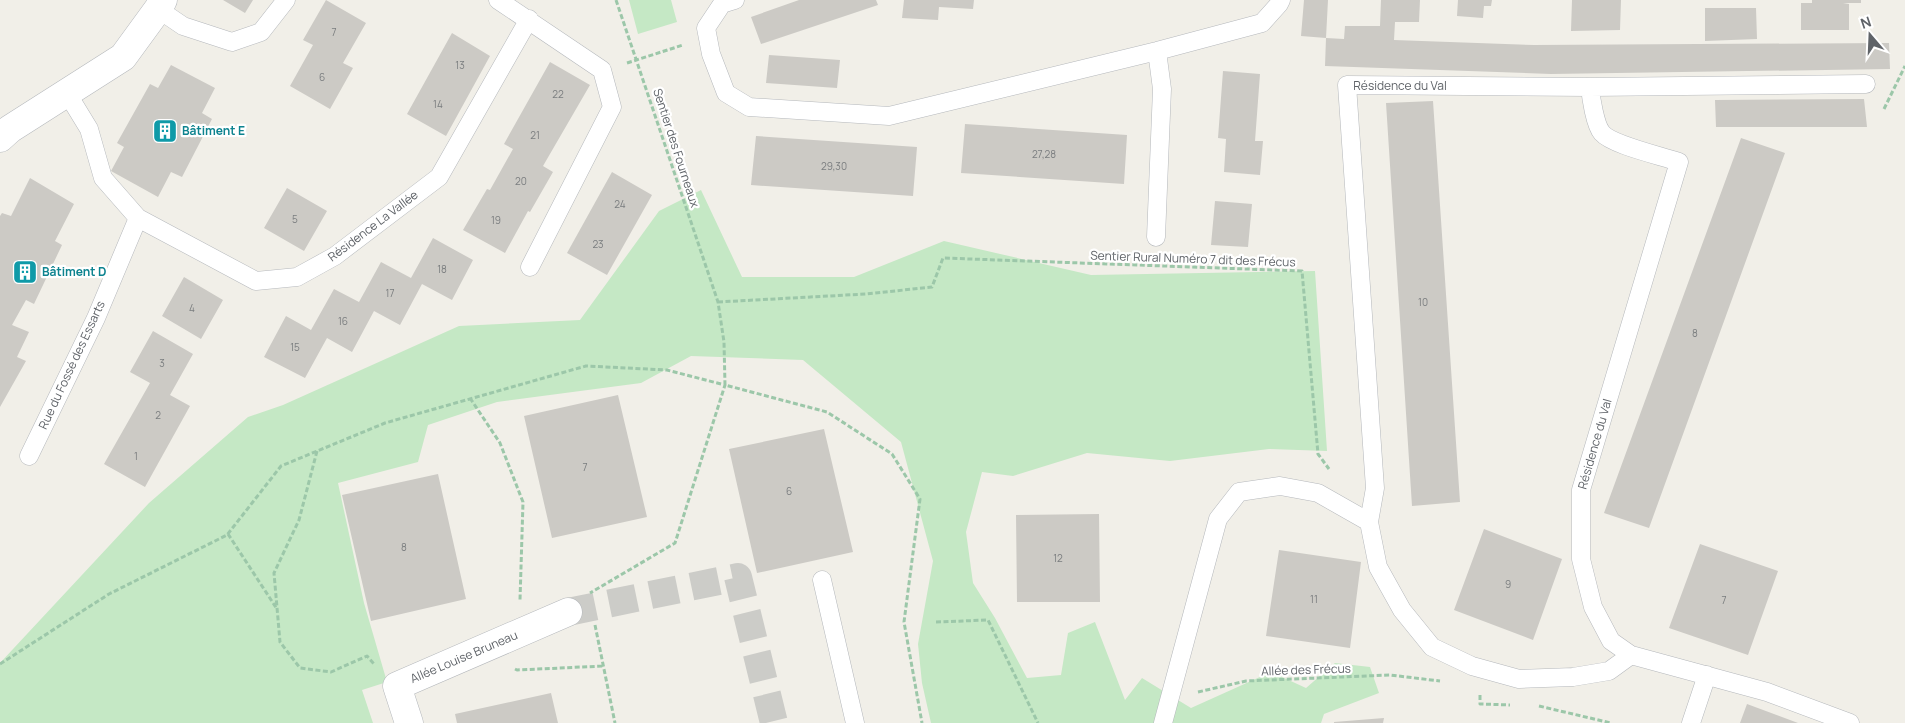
<svg xmlns="http://www.w3.org/2000/svg" width="1905" height="723" font-family="Manrope,sans-serif">
	<style>
		.green { fill: #c5e8c5 }
		.building { fill: #cccac5 }
		.lines { fill: none; stroke-linecap: round; stroke-linejoin: round }
		.street-tunnel { stroke: #ccccc8; stroke-width: 28; stroke-dasharray: 28 14; stroke-linecap: butt }
		.lane-casing { stroke: #b5b8bc; stroke-width: 19 }
		.street-casing { stroke: #b5b8bc; stroke-width: 29 }
		.path { stroke: #9cc7a9; stroke-width: 3; stroke-dasharray: 5 2.5; stroke-linecap: butt }
		.lane { stroke: #fff; stroke-width: 18 }
		.street { stroke: #fff; stroke-width: 28 }
		.labels { text-anchor: middle; stroke-width: 4.5; stroke-linejoin: round; paint-order: stroke }
		.number-label { font-size: 10px; fill: #7a7d7f }
		.street-label { font-size: 12px; fill: #5f6368; stroke: #fff }
		.culture-label { font-size: 12px; font-weight: bold; fill: #0d838f; stroke: #fff; text-anchor: start }
	</style>
	<rect width="100%" height="100%" fill="#f1efe8"/>
	<path class="green" d="M629,0H671L677,22L638,34Z
		M701,190L742,277H854L944,241L1091,275L1315,271L1327,451L1269,449L1170,461L1087,453L1013,476L982,472L966,532L973,583L995,618L1027,678L1061,675L1068,633L1095,622L1125,700L1142,678L1191,708L1271,672L1306,688L1335,663L1370,667L1379,693L1324,714L1321,723H931L922,683L918,644L933,561L901,442L803,360L691,356L641,383L497,402L428,425L418,462L338,483L364,603L387,682L362,690L373,723H0V663L149,503L248,417L283,405L459,326L580,320L659,211Z"/>
	<path class="building" d="M223,0H253L245,13Z
		M326,0L366,23L343,63L353,68L330,109L290,86L313,45L303,40Z
		M799,0H876L878,5L761,44L751,17Z
		M904,0H974L973,9L939,7L938,20L902,18Z
		M1304,0H1328L1326,38L1301,36Z
		M1381,0H1420L1419,22H1395L1394,40L1534,45L1889,43L1890,69L1551,74L1325,66L1326,38L1344,39L1345,26H1380Z
		M1458,0H1492L1491,6H1484L1483,18L1457,16Z
		M1572,0H1621L1620,30L1571,31Z
		M1812,0H1861V3H1843L1849,4V30H1801V3H1812Z
		M1705,8H1756L1757,39L1705,41Z
		M452,33L490,56L446,136L407,114Z
		M769,55L840,60L837,88L766,83Z
		M550,62L590,85L543,166L553,172L530,212L528,211L505,253L463,230L487,189L490,190L513,149L504,144Z
		M171,65L215,88L202,113L212,119L182,177L171,172L158,197L111,171L124,147L117,143L150,84L158,88Z
		M1223,71L1260,74L1255,141H1263L1260,175L1224,172L1226,139L1218,138Z
		M1864,99L1867,127H1716L1715,100Z
		M1433,101L1460,502L1412,506L1386,103Z
		M965,124L1127,135L1124,184L961,173Z
		M756,136L917,147L913,196L751,185Z
		M1741,138L1785,153L1649,528L1604,513Z
		M612,172L652,195L607,275L567,253Z
		M30,178L74,204L55,241L62,245L34,304L26,300L12,325L29,332L17,357L26,361L0,407V216L2,213L11,216Z
		M287,188L327,211L304,251L264,228Z
		M1215,201L1252,204L1248,247L1211,245Z
		M433,238L473,260L452,300L422,284L400,325L374,311L352,352L327,338L305,378L264,357L286,316L311,330L334,289L359,302L381,262L411,278Z
		M184,277L223,300L201,339L162,316Z
		M153,331L193,354L170,395L190,406L145,487L104,464L150,383L130,372Z
		M618,395L647,517L552,538L524,416Z
		M824,429L853,552L757,573L729,449Z
		M438,474L466,599L371,621L342,495Z
		M1099,514L1100,602H1017L1016,515Z
		M1484,529L1562,559L1533,640L1454,610Z
		M1700,544L1778,571L1748,655L1669,628Z
		M1279,550L1361,562L1350,648L1266,636Z
		M551,693L558,723H457L455,714Z
		M1747,704L1798,723H1740Z
		M1384,718L1383,723H1334V722Z"/>
	<g class="lines">
		<path class="street-tunnel" d="M568,612L738,577L774,723"/>
		<defs>
			<path id="lane" d="M498,0L602,70L612,107L530,267
				M735,0L722,4L706,28L711,54L726,93L749,107L889,116L1157,51L1262,23L1279,4L1281,0
				M158,9L183,26L232,42L261,32L286,0
				M1347,85L1590,87C1591,98 1595,125 1602,133C1612,145 1662,156 1679,162L1581,490V559L1593,607L1611,641L1631,655L1609,671L1573,677L1519,679L1472,666L1432,647L1402,610L1378,567L1369,522L1375,488Z
				M1590,87L1866,84
				M67,93L89,129L103,178L138,218L256,281L297,277L335,256L439,177L529,19
				M1156,237L1162,89L1157,51
				M29,456L96,318L138,218
				M822,580L855,723
				M1631,655L1767,692L1850,723
				M1163,723L1218,519L1239,492L1280,486L1318,493L1369,522
				M1691,723L1707,675"/>
			<path id="street" d="M0,138L10,129L123,57L158,9L163,0
				M409,723L397,686L568,612"/>
		</defs>
		<use href="#lane" class="lane-casing"/>
		<use href="#street" class="street-casing"/>
		<path class="path" d="M616,0L718,302L724,342L725,385L827,412L892,454L920,499L904,622L922,723
			M627,63L683,45
			M1884,109L1905,66
			M718,302L866,294L932,287L943,258L1302,271L1318,454L1329,469
			M470,398L500,443L523,502L520,600
			M317,451L299,520L274,573L280,642L300,668L331,672L367,656L375,665
			M228,534L277,609
			M936,622L988,620L1038,723
			M595,625L615,723
			M0,664L109,594L227,535L281,466L385,423L586,366L667,370L725,385L675,543L590,593
			M515,669L517,670L604,666
			M1198,692L1246,681L1390,675L1440,681
			M1480,695V704L1510,705
			M1539,706L1611,723"/>
		<use href="#lane" class="lane"/>
		<use href="#street" class="street"/>
	</g>
	<defs>
		<symbol id="building-square" viewBox="-11 -11 22 22"><rect x="-9" y="-9" width="18" height="18" rx="4" fill="#0f9aa8" stroke="#fff"/><path d="M-4-6H4V6H1V3H-1V6H-4ZM-2.5-4.3h1.7v1.8h-1.7ZM.8-4.3h1.7v1.8H.8ZM-2.5-1h1.7V.8h-1.7ZM.8-1h1.7V.8H.8Z" fill="#fff"/></symbol>
	</defs>
	<g fill-rule="evenodd">
		<use href="#building-square" x="151" y="117" width="28" height="28"/>
		<use href="#building-square" x="11" y="258" width="28" height="28"/>
	</g>
	<g class="labels">
		<g class="number-label">
			<text x="334" y="36">7</text>
			<text x="460" y="69">13</text>
			<text x="322" y="81">6</text>
			<text x="558" y="98">22</text>
			<text x="438" y="108">14</text>
			<text x="535" y="139">21</text>
			<text x="1044" y="158">27,28</text>
			<text x="834" y="170">29,30</text>
			<text x="521" y="185">20</text>
			<text x="620" y="208">24</text>
			<text x="295" y="223">5</text>
			<text x="496" y="224">19</text>
			<text x="598" y="248">23</text>
			<text x="442" y="273">18</text>
			<text x="390" y="297">17</text>
			<text x="1423" y="306">10</text>
			<text x="192" y="312">4</text>
			<text x="343" y="325">16</text>
			<text x="1695" y="337">8</text>
			<text x="295" y="351">15</text>
			<text x="162" y="367">3</text>
			<text x="158" y="419">2</text>
			<text x="136" y="460">1</text>
			<text x="585" y="471">7</text>
			<text x="789" y="495">6</text>
			<text x="404" y="551">8</text>
			<text x="1058" y="562">12</text>
			<text x="1508" y="588">9</text>
			<text x="1314" y="603">11</text>
			<text x="1724" y="604">7</text>
		</g>
		<g class="street-label">
			<text x="1400" y="90">Résidence du Val</text>
			<text transform="translate(676 148) rotate(72)" y="4">Sentier des Fourneaux</text>
			<text transform="translate(373 226) rotate(-37)" y="4">Résidence La Vallée</text>
			<text transform="translate(1193 259) rotate(2)" y="4">Sentier Rural Numéro 7 dit des Frécus</text>
			<text transform="translate(72 365) rotate(-65)" y="4">Rue du Fossé des Essarts</text>
			<text transform="translate(1595 444) rotate(-74)" y="4">Résidence du Val</text>
			<text transform="translate(464 657) rotate(-23)" y="4">Allée Louise Bruneau</text>
			<text transform="translate(1306 670) rotate(-2)" y="4">Allée des Frécus</text>
		</g>
		<g class="culture-label">
			<text x="182" y="135">Bâtiment E</text>
			<text x="42" y="276">Bâtiment D</text>
		</g>
	</g>
	<g transform="translate(1870 35) rotate(341)" stroke="#ffffff" stroke-width="4" paint-order="stroke">
	<path d="M0-4L9 19L0 12L-9 19Z" fill="#5f6368"/>
	<text y="-8" font-size="14" font-weight="bold" text-anchor="middle" fill="#5f6368">N</text>
	</g>
</svg>
